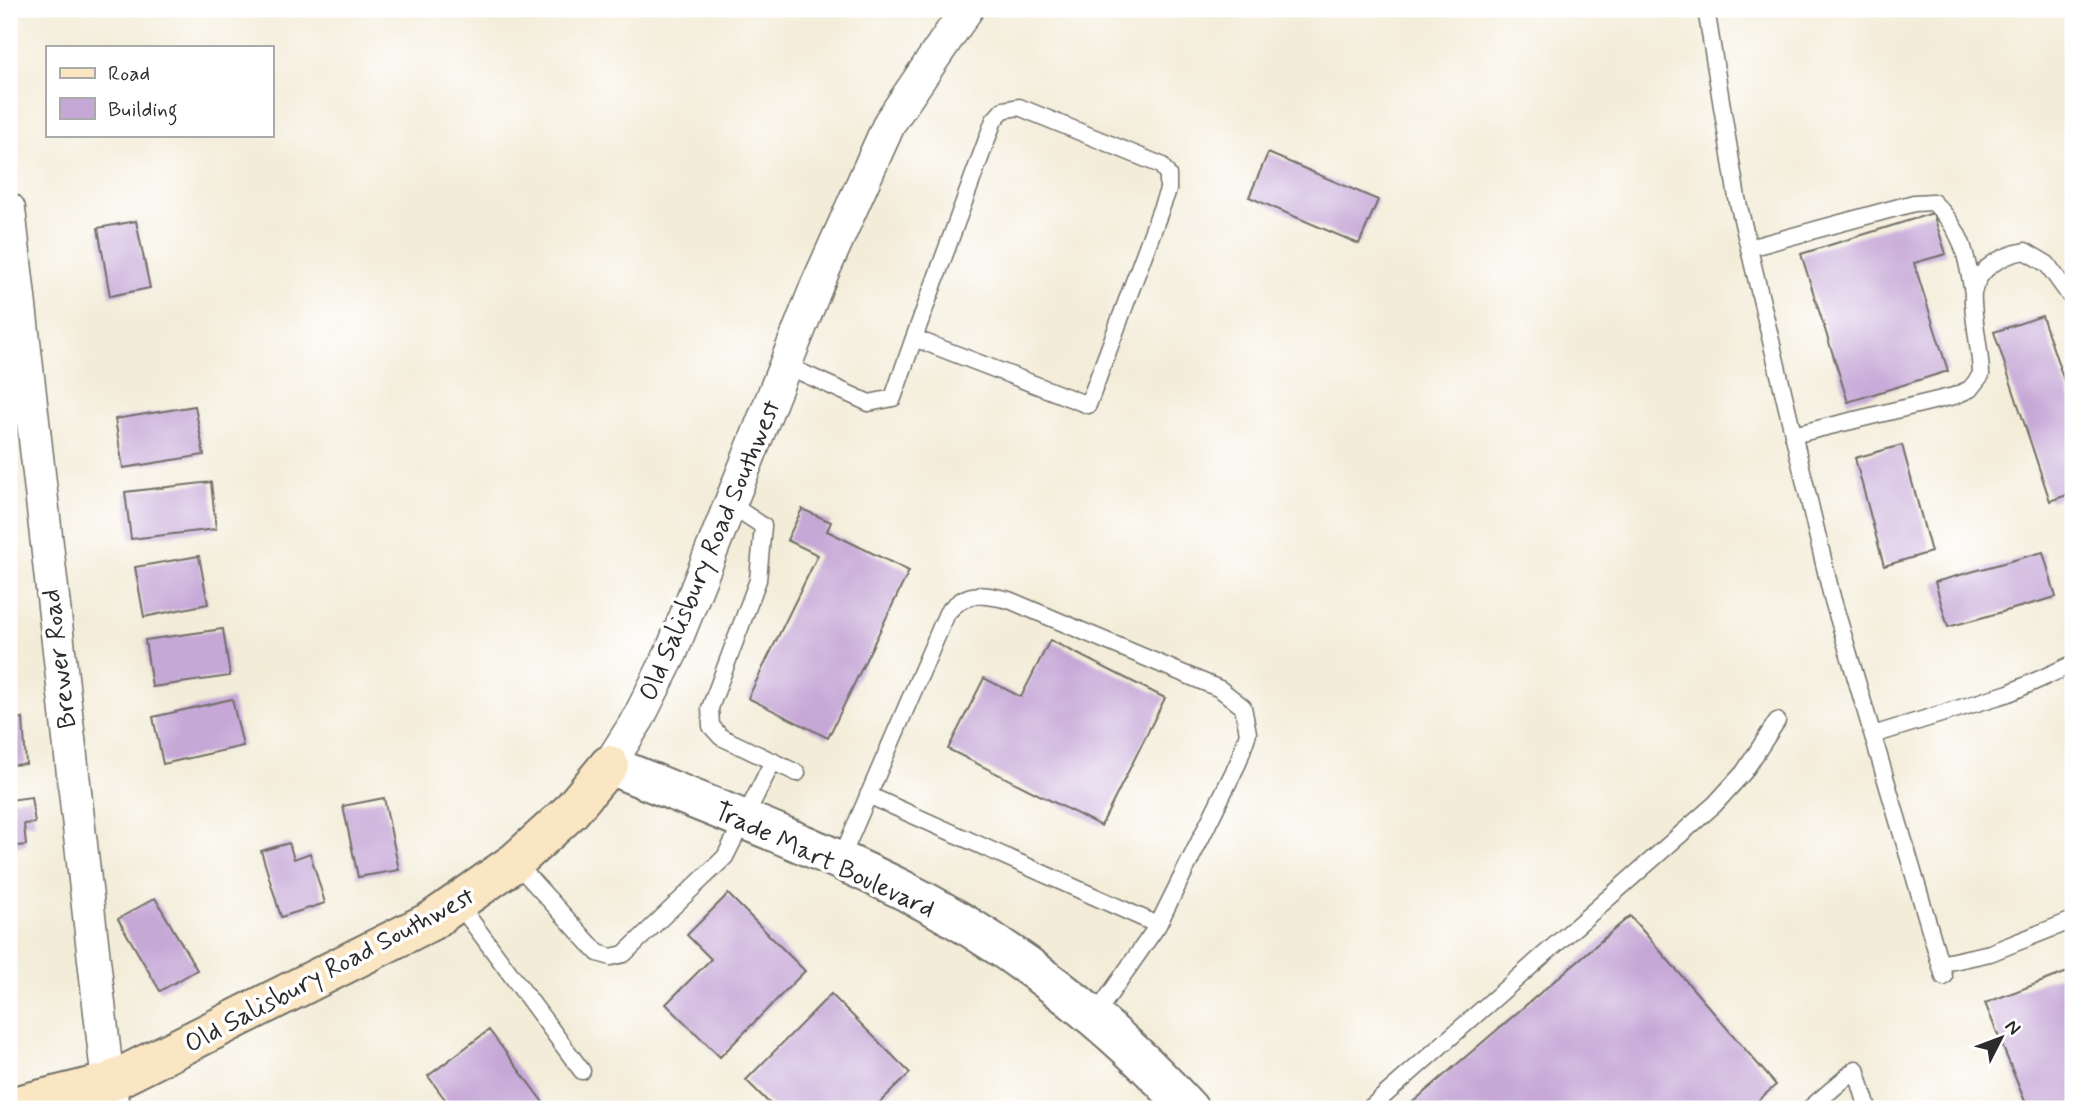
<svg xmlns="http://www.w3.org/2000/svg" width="2082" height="1118" font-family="Mynerve,sans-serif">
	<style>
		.building { fill: #c6a8d7 }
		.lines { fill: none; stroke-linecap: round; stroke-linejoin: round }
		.service-casing { stroke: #716f68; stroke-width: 19 }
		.minor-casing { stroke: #716f68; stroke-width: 35 }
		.tertiary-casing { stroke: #716f68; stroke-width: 42 }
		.secondary-casing { stroke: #716f68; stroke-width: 42 }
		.service { stroke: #fff; stroke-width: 16 }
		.minor { stroke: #fff; stroke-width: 32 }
		.tertiary { stroke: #fff; stroke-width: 38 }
		.secondary { stroke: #fbe6c3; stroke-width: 38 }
		.labels { text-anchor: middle; stroke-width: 7; stroke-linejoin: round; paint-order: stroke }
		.street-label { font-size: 26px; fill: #2b2b2b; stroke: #fff }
	</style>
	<rect width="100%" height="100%" fill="#fff"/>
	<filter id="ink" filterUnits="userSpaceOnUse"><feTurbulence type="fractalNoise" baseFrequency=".0143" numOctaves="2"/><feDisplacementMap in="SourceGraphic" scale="14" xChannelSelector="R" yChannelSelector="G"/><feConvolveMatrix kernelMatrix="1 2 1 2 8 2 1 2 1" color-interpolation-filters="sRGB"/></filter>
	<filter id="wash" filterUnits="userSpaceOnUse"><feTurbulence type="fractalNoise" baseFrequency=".00686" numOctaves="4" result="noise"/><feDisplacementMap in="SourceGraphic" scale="28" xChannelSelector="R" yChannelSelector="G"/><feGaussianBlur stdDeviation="1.57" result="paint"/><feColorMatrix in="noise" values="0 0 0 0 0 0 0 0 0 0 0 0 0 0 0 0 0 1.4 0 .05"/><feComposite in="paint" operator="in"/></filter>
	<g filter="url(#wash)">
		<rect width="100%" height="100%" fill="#f3ecd8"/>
		<g id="blocks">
			<path class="building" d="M1268,153L1378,200L1359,244L1249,197Z
				M1933,213L1946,254L1914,263L1948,371L1848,402L1801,254Z
				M136,221L150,288L110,296L98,228Z
				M2042,316L2073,407V493L2050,501L1994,332Z
				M195,406L204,455L123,468L115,419Z
				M1902,445L1931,552L1884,566L1855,458Z
				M211,482L216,529L131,539L125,492Z
				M802,509L831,522L827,531L909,571L828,738L748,698L818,555L787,540Z
				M2043,552L2056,597L1948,627L1935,582Z
				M199,556L208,604L144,617L135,567Z
				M223,629L230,676L152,687L145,640Z
				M1050,640L1165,698L1101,826L948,749L984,678L1021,697Z
				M232,699L243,746L163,764L153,717Z
				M23,718L26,764L9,765V719Z
				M31,797L35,823L24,824L26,845L9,847V800Z
				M384,798L399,870L358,877L343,806Z
				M289,843L294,859L310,853L325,903L281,917L261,851Z
				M728,894L805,971L720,1057L666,1004L711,959L687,935Z
				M155,898L197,970L160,991L118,919Z
				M1630,916L1776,1085L1748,1109H1409L1407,1107Z
				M2073,970V1109H2028L1985,1003Z
				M831,994L910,1073L873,1109H775L746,1080Z
				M489,1030L548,1109H452L428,1076Z"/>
		</g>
	</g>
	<g filter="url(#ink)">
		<use href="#blocks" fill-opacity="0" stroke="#716f68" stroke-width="2"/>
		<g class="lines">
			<defs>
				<path id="service" d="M1706,9L1737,198L1832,597L1944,977
					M1749,248L1914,203L1933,202C1963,231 1966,253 1973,293
					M785,365L869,403L893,398L914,338L1088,405L1168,190V175L1161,165L1019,107L1003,110L994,120L914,338
					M1793,435L1954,396L1970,389L1981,375C1981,353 1971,309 1973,293C1978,267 2003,255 2025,251L2047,264L2073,300
					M730,504L763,526L758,580L710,708L711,726L721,737L797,773
					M1873,735L2009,693L2073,664
					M868,795L1158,925
					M840,861L947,613C967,590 981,594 1009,600L1220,689L1243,707L1248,733L1238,763L1158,925L1094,1017
					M515,862L598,953L611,957L624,954L725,857L773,761
					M458,903L582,1071
					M1940,964L1990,953L2073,920
					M1369,1109L1715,804L1744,772L1777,721
					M1809,1109L1856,1069L1868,1109"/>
				<path id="minor" d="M9,209L108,1083
					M609,765L638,719L671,653L817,285L890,122L967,9"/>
				<path id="tertiary" d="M609,765C707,805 808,843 903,890C1008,943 1110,1022 1189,1109
					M108,1083L109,1109"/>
				<path id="secondary" d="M9,1107L108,1083L431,921L515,862L570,812L609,765"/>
			</defs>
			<use href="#service" class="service-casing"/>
			<use href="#minor" class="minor-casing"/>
			<use href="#tertiary" class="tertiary-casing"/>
			<use href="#secondary" class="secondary-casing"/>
			<use href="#service" class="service"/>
			<use href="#minor" class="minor"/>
			<use href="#tertiary" class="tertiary"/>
			<use href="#secondary" class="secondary"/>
		</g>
	</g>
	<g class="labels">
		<g class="street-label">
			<text transform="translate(709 550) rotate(-67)" y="9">Old Salisbury Road Southwest</text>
			<text transform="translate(58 659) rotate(-97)" y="9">Brewer Road</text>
			<text transform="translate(825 859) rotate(25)" y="9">Trade Mart Boulevard</text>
			<text transform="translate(329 969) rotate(-28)" y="9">Old Salisbury Road Southwest</text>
		</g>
	</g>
	<rect width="2082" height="1118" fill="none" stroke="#fff" stroke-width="35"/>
	<rect x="46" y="46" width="228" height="91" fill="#ffffff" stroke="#aaaaaa" stroke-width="2"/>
	<rect x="60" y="68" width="35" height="10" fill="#fbe6c3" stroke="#aaaaaa" stroke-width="2"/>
	<text x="108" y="80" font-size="21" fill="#2b2b2b">Road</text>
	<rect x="60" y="98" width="35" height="21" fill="#c6a8d7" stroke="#aaaaaa" stroke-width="2"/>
	<text x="108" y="116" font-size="21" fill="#2b2b2b">Building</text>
	<g transform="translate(2001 1038) rotate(48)" stroke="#ffffff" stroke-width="5" paint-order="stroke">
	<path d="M0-5L12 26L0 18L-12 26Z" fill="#2b2b2b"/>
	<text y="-10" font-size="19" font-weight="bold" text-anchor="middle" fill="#2b2b2b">N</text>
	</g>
</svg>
